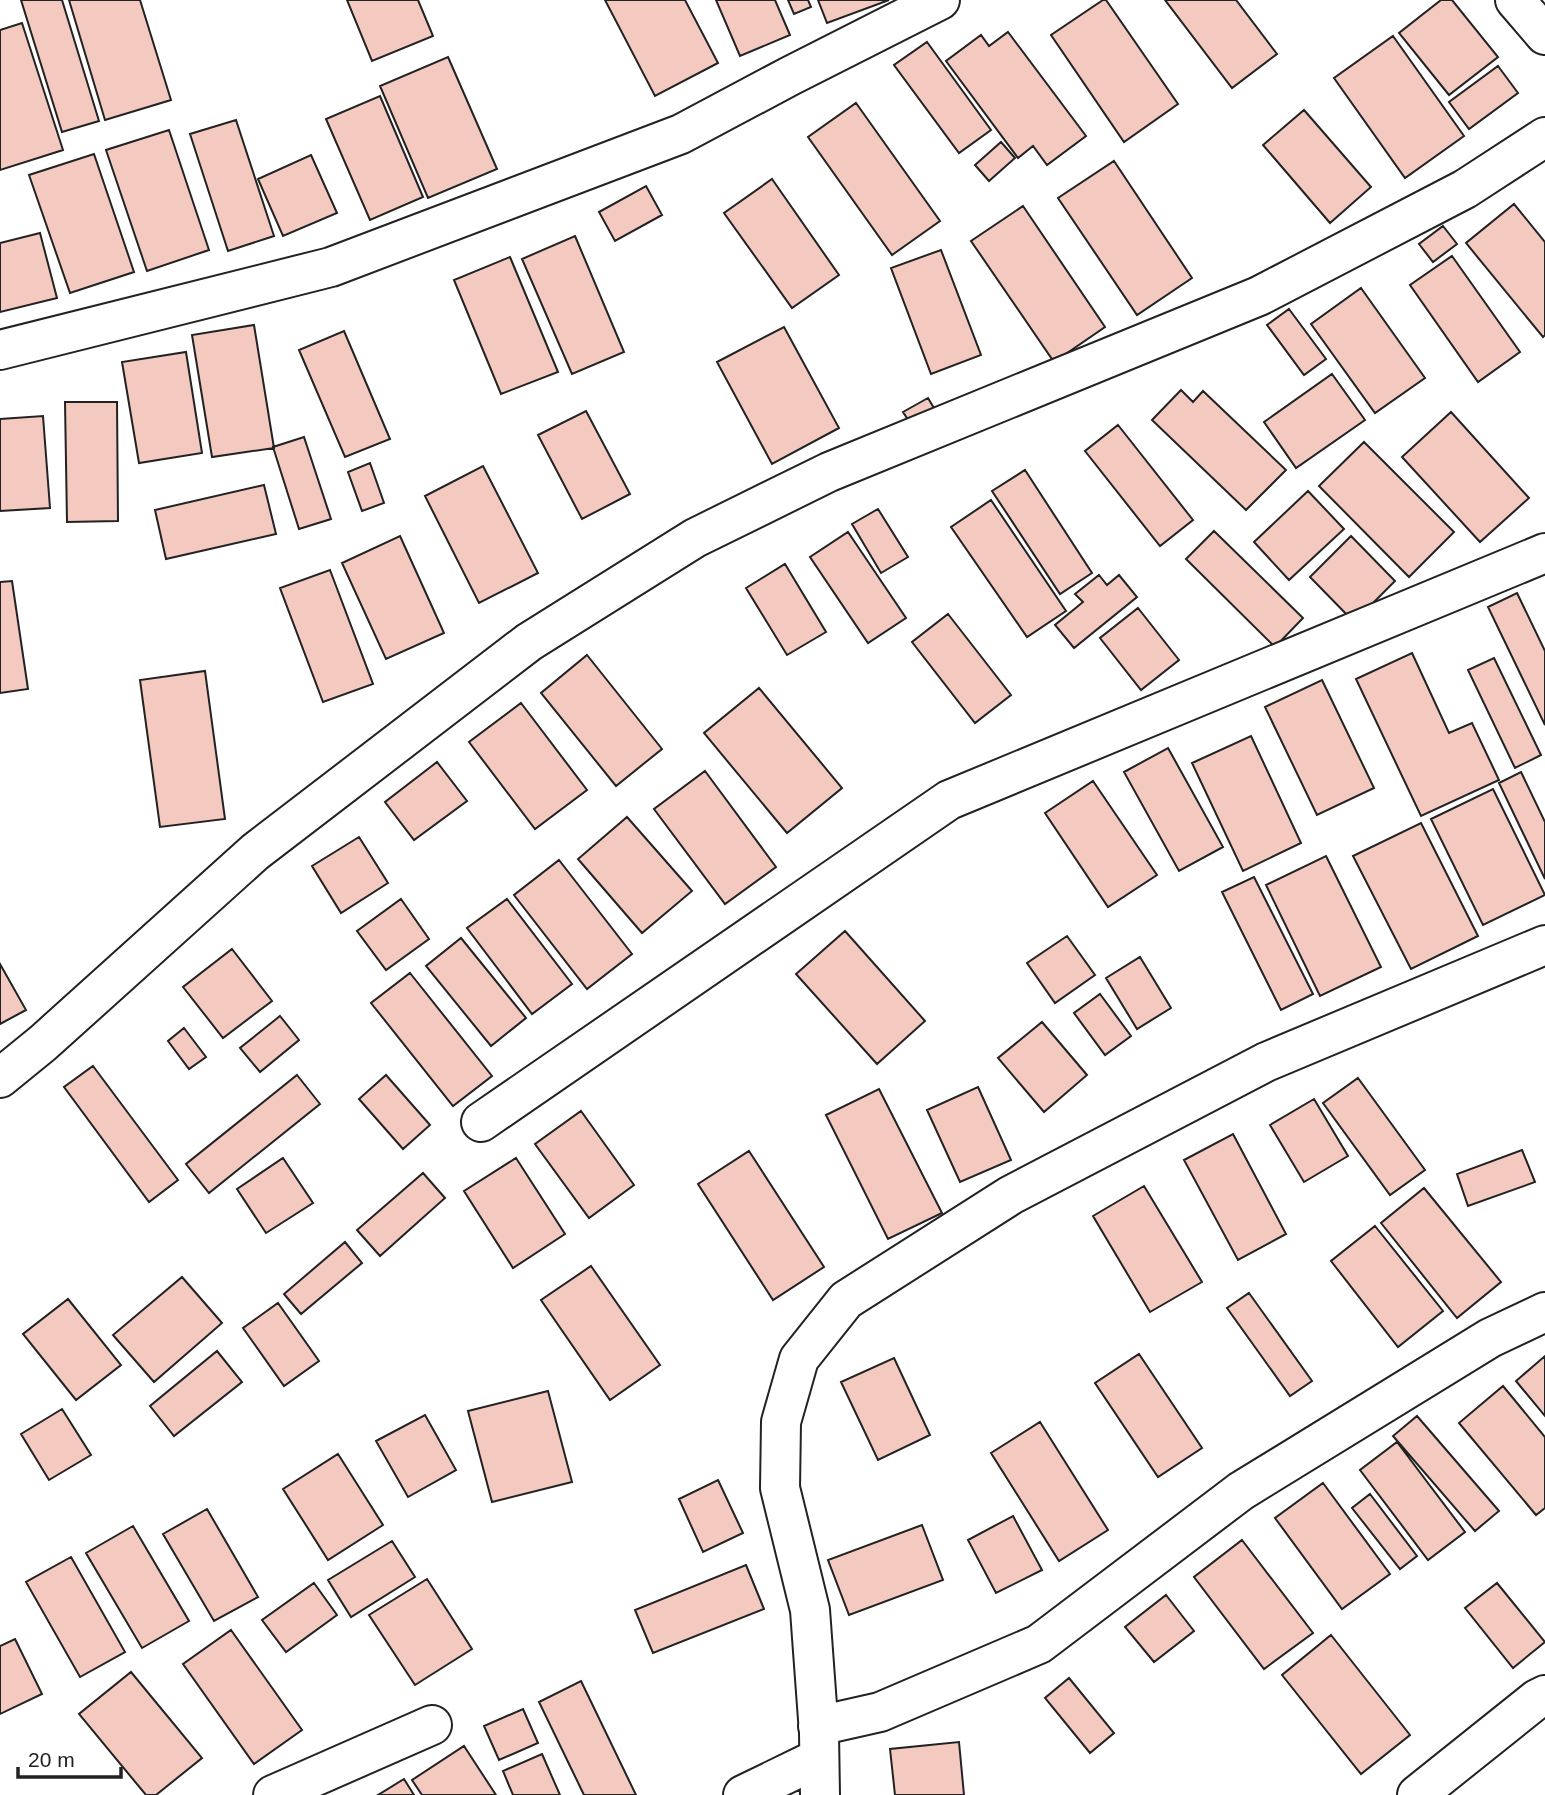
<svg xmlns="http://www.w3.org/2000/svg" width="1545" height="1795" font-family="Arial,sans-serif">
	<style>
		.building { fill: #f3c9c0; stroke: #222; stroke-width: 2 }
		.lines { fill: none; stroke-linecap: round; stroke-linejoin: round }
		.minor-casing { stroke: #222; stroke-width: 42 }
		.minor { stroke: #fff; stroke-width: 38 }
	</style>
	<rect width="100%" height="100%" fill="#fff"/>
	<path class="building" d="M21,0H62L99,121L62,132Z
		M69,0H140L171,100L105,120Z
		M347,0H418L433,36L372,61Z
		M605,0H685L718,63L655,96Z
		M716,0H775L790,35L740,56Z
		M788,0H808L811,7L794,14Z
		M818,0H889L827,23Z
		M1103,0H1106L1178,104L1124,142L1051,35Z
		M1165,0H1236L1277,54L1232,88Z
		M1441,0H1452L1498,57L1449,95L1399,33Z
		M22,23L63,150L0,170V30Z
		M1008,32L1086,136L1047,165L1033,146L1018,158L946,61L981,35L989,46Z
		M1393,36L1464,136L1405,178L1334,78Z
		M927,42L991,130L959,153L894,65Z
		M448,57L497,169L428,198L380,86Z
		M1498,66L1518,93L1469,129L1449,102Z
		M380,96L423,197L370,220L326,119Z
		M856,103L940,221L892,255L808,137Z
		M1304,110L1371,187L1330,223L1263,145Z
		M236,120L274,236L228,251L190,134Z
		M169,130L209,250L147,271L106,150Z
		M1001,142L1015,158L989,181L975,165Z
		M94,154L134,272L70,293L29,175Z
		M311,155L337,213L283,236L258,179Z
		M1114,161L1192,278L1137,315L1058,198Z
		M772,179L839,275L792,308L724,213Z
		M646,186L662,215L615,241L599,212Z
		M1514,204L1545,242V335L1543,337L1466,243Z
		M1023,206L1105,327L1054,362L971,241Z
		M1443,226L1457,244L1433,262L1419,244Z
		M40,233L57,298L0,312V243Z
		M575,236L624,352L572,374L522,259Z
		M941,250L981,355L931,374L891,268Z
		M1452,256L1520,352L1478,382L1410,285Z
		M510,257L558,372L501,394L454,280Z
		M1361,288L1425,378L1375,413L1311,324Z
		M1289,309L1326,359L1304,375L1267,325Z
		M254,325L274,448L212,457L192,335Z
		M784,327L839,428L772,464L717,362Z
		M344,331L390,439L345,457L299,350Z
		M186,352L202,453L139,463L122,362Z
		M1332,374L1365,420L1296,468L1264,422Z
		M1181,390L1193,402L1203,391L1286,470L1246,510L1152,420Z
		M928,398L938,415L914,429L903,412Z
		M65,402H117L118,521L67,522Z
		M586,411L630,494L582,519L538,435Z
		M1451,412L1529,498L1480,542L1402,457Z
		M43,416L50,508L0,511V419Z
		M1118,425L1193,520L1160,546L1085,451Z
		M304,437L331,519L299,529L273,447Z
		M1364,442L1454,532L1409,577L1319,486Z
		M370,463L384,503L362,511L348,472Z
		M483,466L538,573L479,603L425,496Z
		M1025,470L1092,573L1060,594L992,491Z
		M264,485L276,534L166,559L155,510Z
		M1308,491L1344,529L1289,580L1254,542Z
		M991,500L1066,611L1027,637L951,527Z
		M878,509L908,557L881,573L852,524Z
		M1214,531L1303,618L1275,647L1186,559Z
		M848,532L906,618L868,643L810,557Z
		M400,536L444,633L386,659L342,563Z
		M1351,536L1395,581L1354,622L1310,577Z
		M785,564L826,632L787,655L746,588Z
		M330,570L373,684L323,702L280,588Z
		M1099,575L1107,585L1119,575L1137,597L1074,648L1055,625L1083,602L1075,594Z
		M12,581L28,689L0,693V582Z
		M1517,593L1545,651V725L1488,607Z
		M1138,608L1179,660L1141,690L1100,638Z
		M948,614L1011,695L975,723L912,642Z
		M1412,653L1449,733L1472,723L1499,780L1421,816L1356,679Z
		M587,655L662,749L616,786L541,693Z
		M1494,658L1541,755L1515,768L1468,670Z
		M205,671L225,819L160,827L140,680Z
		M1322,680L1374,788L1317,815L1265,707Z
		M759,688L842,788L787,833L704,733Z
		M521,703L587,790L535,829L469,742Z
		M1251,736L1301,843L1243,871L1192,763Z
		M1168,748L1223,847L1179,871L1124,772Z
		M437,762L467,801L414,840L385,802Z
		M705,771L776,867L725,904L654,809Z
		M1521,772L1545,822V879L1499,783Z
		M1093,781L1157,875L1108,907L1045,813Z
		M1493,789L1545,895L1483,925L1431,819Z
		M627,817L692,891L642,933L578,859Z
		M1421,823L1478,936L1411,969L1353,856Z
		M359,837L388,883L341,913L312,866Z
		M1326,856L1381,967L1320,996L1266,885Z
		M559,860L632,954L587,989L514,895Z
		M1254,877L1313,994L1281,1010L1222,892Z
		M401,899L429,939L386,970L357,931Z
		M507,899L572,984L532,1014L467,928Z
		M845,931L925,1021L877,1064L796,974Z
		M1067,936L1095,975L1055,1003L1027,963Z
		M461,938L526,1018L491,1046L426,966Z
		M232,949L272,1001L223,1038L183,987Z
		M1140,957L1171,1008L1137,1029L1106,978Z
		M0,964L26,1010L0,1024Z
		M410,973L492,1076L453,1106L371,1003Z
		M1100,994L1131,1036L1105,1055L1074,1013Z
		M280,1016L299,1040L260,1072L240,1048Z
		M1042,1022L1087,1075L1044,1112L998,1058Z
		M184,1028L206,1057L189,1069L168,1041Z
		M93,1066L178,1180L149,1202L64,1087Z
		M297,1075L320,1104L209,1193L186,1164Z
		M386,1075L430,1125L403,1149L359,1099Z
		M1358,1078L1425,1170L1390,1195L1323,1103Z
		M978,1087L1011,1160L960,1182L927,1110Z
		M879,1089L942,1213L888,1239L826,1115Z
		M1314,1099L1348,1156L1304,1182L1270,1125Z
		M581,1111L634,1185L589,1218L535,1144Z
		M1233,1134L1286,1234L1238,1260L1184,1160Z
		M1522,1150L1535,1182L1468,1206L1457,1174Z
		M749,1151L824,1267L773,1300L698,1184Z
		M283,1158L313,1203L266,1233L237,1189Z
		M516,1158L565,1234L513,1268L464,1191Z
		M423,1173L445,1198L380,1256L357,1230Z
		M1144,1186L1202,1282L1150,1312L1093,1216Z
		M1424,1188L1501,1282L1457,1318L1381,1223Z
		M1375,1226L1443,1311L1398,1347L1331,1261Z
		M345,1242L362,1263L301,1314L284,1294Z
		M591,1266L660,1365L610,1400L541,1300Z
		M182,1277L222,1323L154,1382L113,1335Z
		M1249,1293L1312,1381L1290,1396L1227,1308Z
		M68,1299L121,1365L76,1400L23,1334Z
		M278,1303L319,1361L284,1386L243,1328Z
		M217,1351L242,1382L174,1436L150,1406Z
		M1139,1354L1202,1448L1158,1477L1095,1383Z
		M1545,1356V1416L1516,1381Z
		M894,1358L930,1435L878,1460L841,1382Z
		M1503,1386L1545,1437V1508L1536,1515L1459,1423Z
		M548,1391L572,1482L492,1502L468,1411Z
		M62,1409L91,1455L49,1480L21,1434Z
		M425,1415L456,1470L408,1497L376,1441Z
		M1417,1416L1499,1511L1475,1531L1393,1436Z
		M1040,1422L1108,1530L1059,1561L991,1453Z
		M1397,1442L1465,1532L1428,1560L1360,1470Z
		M338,1454L383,1525L328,1560L283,1489Z
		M718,1480L743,1533L703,1552L679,1499Z
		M1323,1483L1390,1574L1342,1609L1275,1518Z
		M1370,1494L1417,1556L1400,1569L1352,1508Z
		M207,1509L258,1597L214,1621L163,1534Z
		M1013,1516L1042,1570L996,1593L968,1540Z
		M922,1525L943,1580L849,1615L828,1560Z
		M133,1526L189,1621L142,1648L86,1553Z
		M1242,1540L1313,1633L1264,1669L1194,1577Z
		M392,1541L415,1577L351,1617L328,1580Z
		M71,1557L125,1652L80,1677L26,1582Z
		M746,1565L764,1609L653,1653L635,1610Z
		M427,1579L472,1649L415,1685L369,1615Z
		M314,1583L337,1615L286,1652L262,1620Z
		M1497,1583L1545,1642L1513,1668L1465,1608Z
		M1166,1595L1194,1631L1154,1662L1125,1627Z
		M231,1630L302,1730L254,1764L183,1664Z
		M1331,1635L1410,1735L1361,1774L1282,1675Z
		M15,1639L42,1694L0,1714V1646Z
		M131,1672L202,1758L156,1795H146L79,1714Z
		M1069,1678L1114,1733L1090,1753L1045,1698Z
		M581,1681L636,1795H584L539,1702Z
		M523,1709L538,1743L499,1760L484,1726Z
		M959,1742L964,1795H895L890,1749Z
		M464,1746L496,1795H422L412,1780Z
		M542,1754L560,1795H513L503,1771Z
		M404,1779L414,1795H378Z"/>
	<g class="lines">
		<defs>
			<path id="minor" d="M1515,0L1545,35
				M0,350L331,267L681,134L790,76L940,0
				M0,1078L43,1043L255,852L529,642L695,538L829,472L1259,296L1465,189L1545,137
				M481,1122L949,800L1545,553
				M818,1726L880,1712L1039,1644L1241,1491L1490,1338L1545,1312
				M273,1795L432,1725
				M743,1795L819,1758
				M820,1795L819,1733L810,1610L780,1488L781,1422L799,1359L846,1300L1011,1195L1266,1062L1545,945
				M1417,1795L1537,1699L1545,1695"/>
		</defs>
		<use href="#minor" class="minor-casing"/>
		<use href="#minor" class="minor"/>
	</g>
	<path d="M18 1767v10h103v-10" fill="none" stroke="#222222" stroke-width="3.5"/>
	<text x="28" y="1767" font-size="21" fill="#222222" stroke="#ffffff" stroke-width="5" paint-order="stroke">20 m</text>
</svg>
